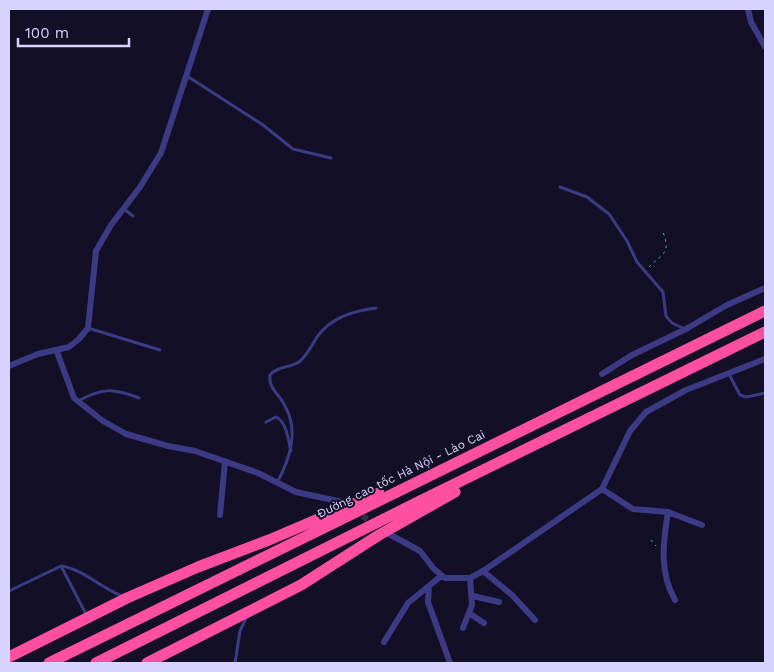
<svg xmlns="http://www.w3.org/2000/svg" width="774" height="672" font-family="'Work Sans',sans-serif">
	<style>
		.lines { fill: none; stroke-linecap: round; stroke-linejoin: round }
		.street-tunnel { stroke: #312d47; stroke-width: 6; stroke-dasharray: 6 3; stroke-linecap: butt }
		.path { stroke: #2fb8b0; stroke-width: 1; stroke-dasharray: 2.5 4; stroke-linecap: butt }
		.lane { stroke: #3d3a85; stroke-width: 3 }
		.street { stroke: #3d3a85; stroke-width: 6 }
		.highway { stroke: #ff4fa3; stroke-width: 11 }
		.labels { text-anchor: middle; stroke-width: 4; stroke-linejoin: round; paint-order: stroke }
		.street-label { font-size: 12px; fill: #d9d4ff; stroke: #130f26 }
	</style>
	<rect width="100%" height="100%" fill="#130f26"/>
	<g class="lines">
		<path class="street-tunnel" d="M355,511L376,525"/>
		<path class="path" d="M649,267C663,253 671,254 663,232
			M651,540L656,546"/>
		<path class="lane" d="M187,76L263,125L293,149L331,158
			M560,187L587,197L609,214L627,241L637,262L663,292L666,316L672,323L685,329
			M124,209L133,216
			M88,328L160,350
			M729,374L740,395L746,397L765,393
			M78,401C102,388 113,388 139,398
			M266,422L276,417C287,422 288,440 291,451
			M278,481C290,458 299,431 285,406C280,395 268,388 270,375C278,366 289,368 299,362C307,356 312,345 317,337C331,317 354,311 376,308
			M61,566L87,616
			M9,591L61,566C83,569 101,588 122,596
			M235,663L240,631L246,618"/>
		<path class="street" d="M748,9L751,22L765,47
			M57,352L74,398L103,421L126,434L168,446L195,451L258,473L296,492L342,502
			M9,366L38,354L69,347L79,339L88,328L96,251L111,225L140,187L161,153L208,9
			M602,374L632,355L686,329L727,305L765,288
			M602,489L633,509L668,512L702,525
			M668,512C663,543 659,572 675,600
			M220,515L225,461
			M389,534L420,551L434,569L445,578H470L483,571L602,489L630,431L646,412L686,390L765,359
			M483,571L512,595L535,620
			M429,586L428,602L450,663
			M473,596L499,602
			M469,613L484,623
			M463,628L472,605L470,578
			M384,642L408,603L441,576"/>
		<path class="highway" d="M9,657L127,598L198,567L269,540L379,493
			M49,663L765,311
			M96,663L416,503L765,332
			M147,663L301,585L379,535L455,492"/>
	</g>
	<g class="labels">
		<g class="street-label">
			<text transform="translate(401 474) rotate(-26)" y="4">Đường cao tốc Hà Nội - Lào Cai</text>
		</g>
	</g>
	<rect width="774" height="672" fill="none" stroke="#d9d4ff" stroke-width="20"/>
	<path d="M18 38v8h111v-8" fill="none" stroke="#d9d4ff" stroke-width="2.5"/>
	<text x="25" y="38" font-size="15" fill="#d9d4ff" stroke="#130f26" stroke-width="4" paint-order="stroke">100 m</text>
</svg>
